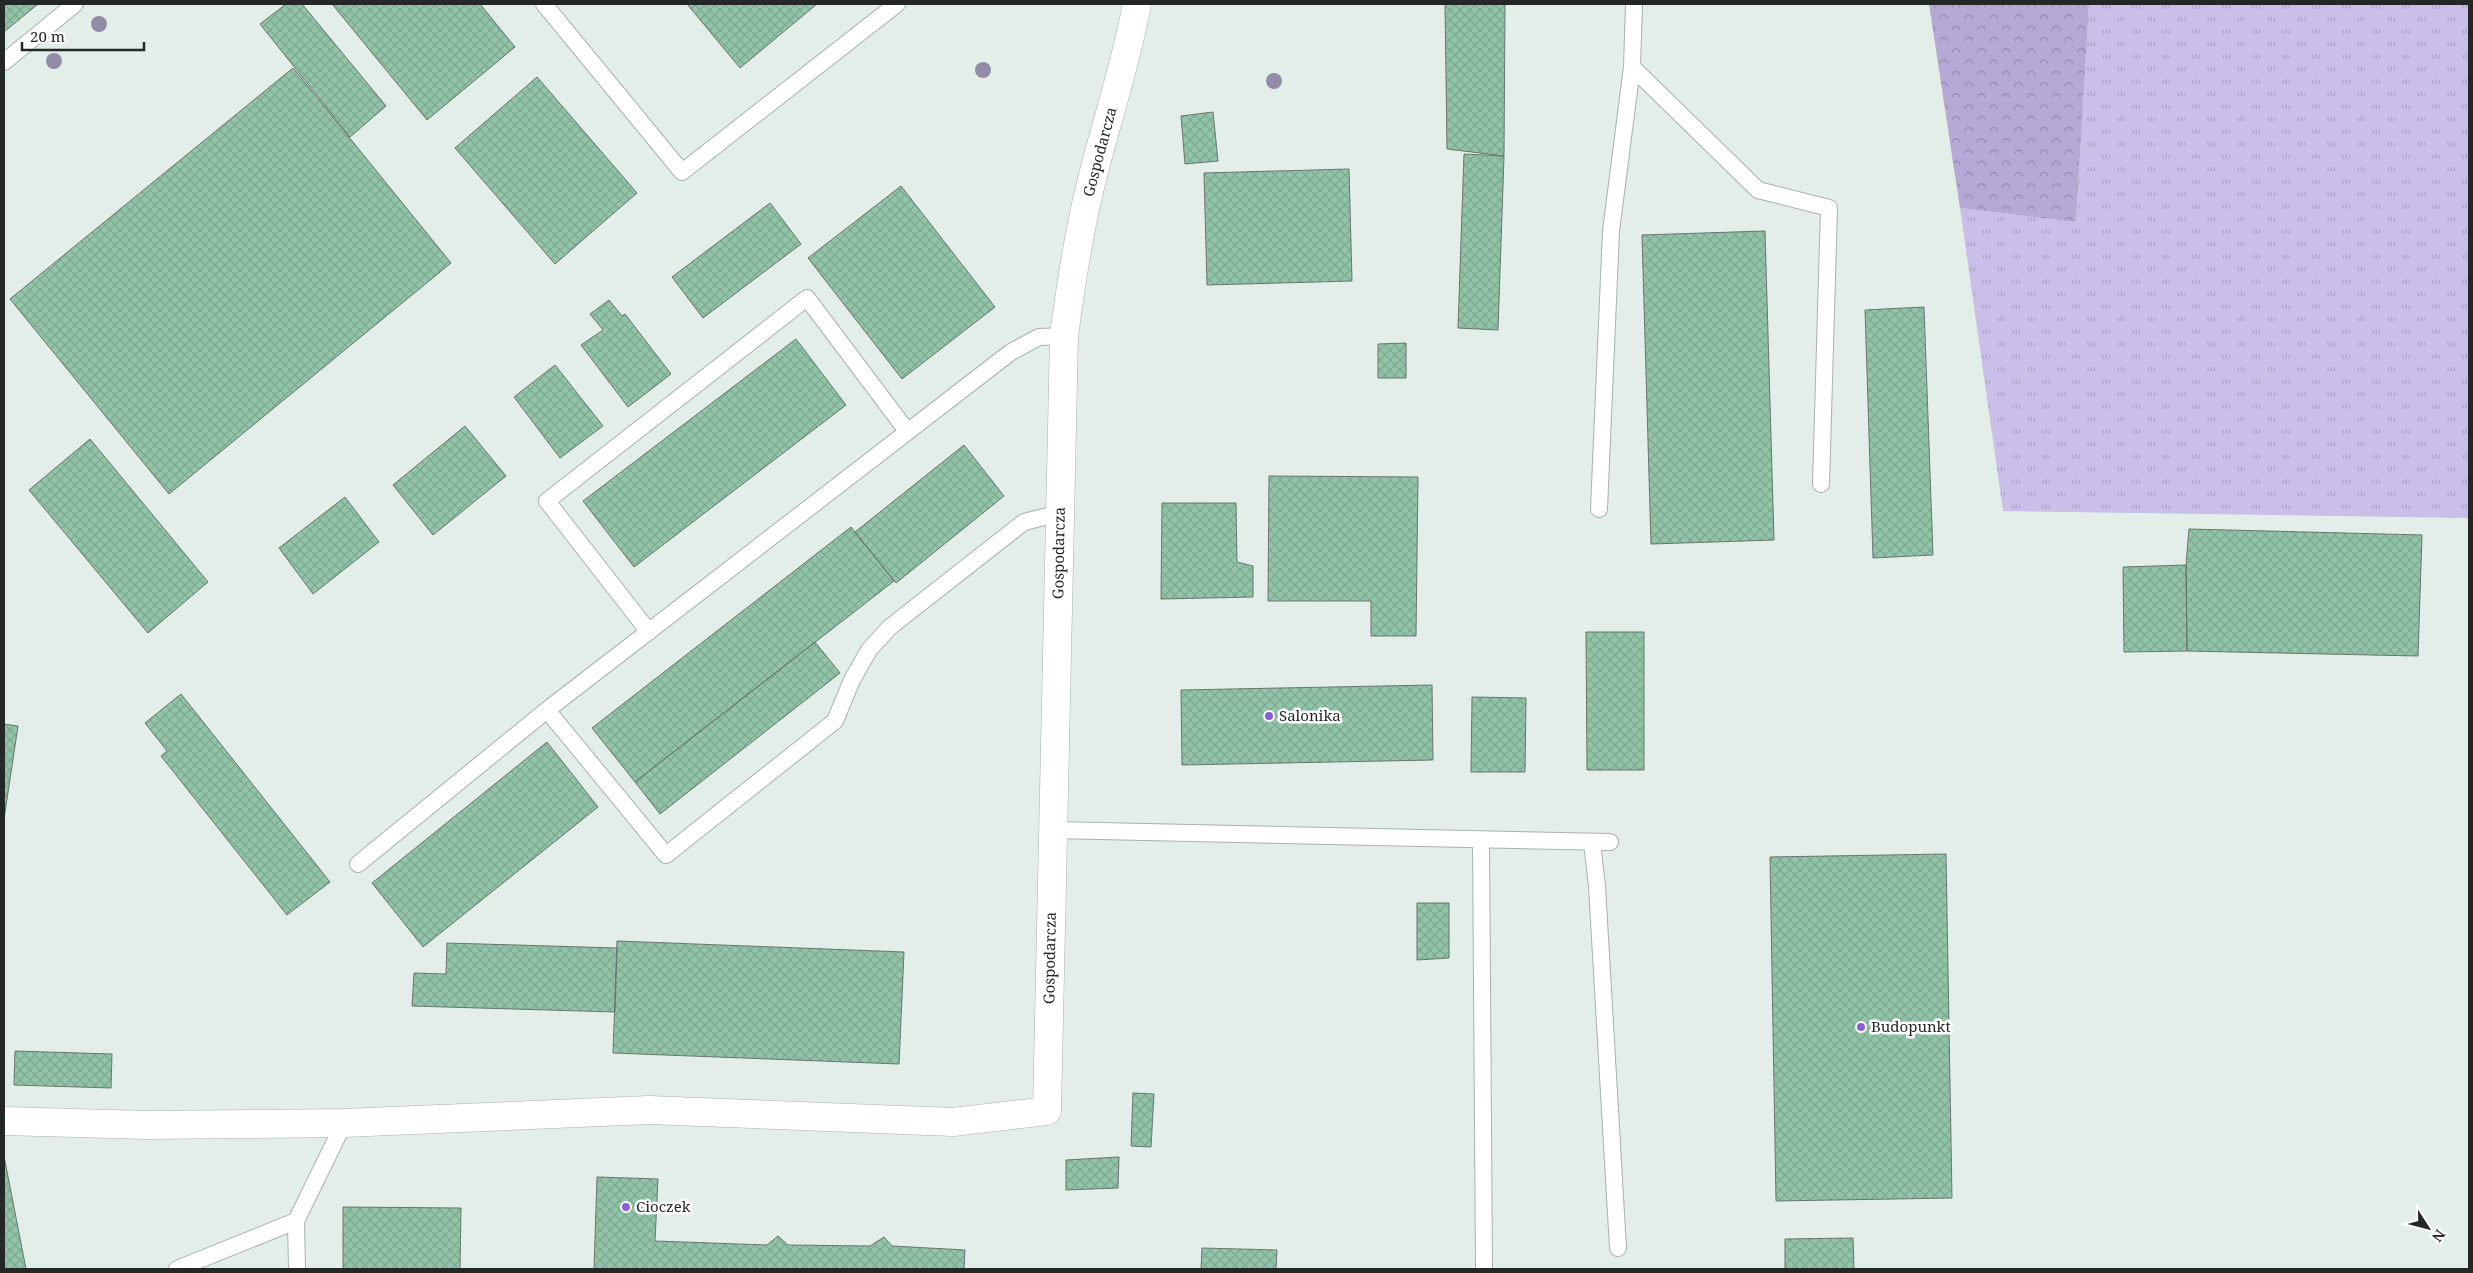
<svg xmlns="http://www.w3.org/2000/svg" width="2473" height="1273" font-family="'Noto Serif',serif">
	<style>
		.grass { fill: url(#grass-tufts) }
		.forest { fill: url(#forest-crowns) }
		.building { fill: url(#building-cross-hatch); stroke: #6b746f }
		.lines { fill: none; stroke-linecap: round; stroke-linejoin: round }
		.service-casing { stroke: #a8b2ac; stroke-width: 18 }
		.minor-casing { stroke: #a8b2ac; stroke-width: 29 }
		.service { stroke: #fff; stroke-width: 16 }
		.minor { stroke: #fff; stroke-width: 28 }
		.tree { fill: #928ca9 }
		.poi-dot { fill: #8a5ed8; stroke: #fff; stroke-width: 2 }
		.labels { text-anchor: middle; stroke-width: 5; stroke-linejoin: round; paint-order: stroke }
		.street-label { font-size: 15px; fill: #232725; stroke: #fff }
		.poi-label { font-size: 15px; fill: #232725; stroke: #fff; text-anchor: start }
	</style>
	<defs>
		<pattern id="grass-tufts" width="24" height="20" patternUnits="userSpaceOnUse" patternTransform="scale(1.25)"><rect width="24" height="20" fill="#cabfe8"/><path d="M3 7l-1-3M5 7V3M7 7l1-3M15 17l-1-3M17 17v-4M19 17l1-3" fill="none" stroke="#ada4c7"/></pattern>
		<pattern id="forest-crowns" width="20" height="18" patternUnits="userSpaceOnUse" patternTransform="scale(1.25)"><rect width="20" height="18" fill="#b5a9d6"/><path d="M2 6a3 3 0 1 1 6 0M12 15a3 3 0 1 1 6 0" fill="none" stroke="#938aad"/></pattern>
		<pattern id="building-cross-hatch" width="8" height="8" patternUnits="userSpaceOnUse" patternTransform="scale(1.25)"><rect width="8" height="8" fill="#91c4a9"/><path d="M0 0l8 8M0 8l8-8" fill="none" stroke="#7da891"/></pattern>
	</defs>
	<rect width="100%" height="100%" fill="#e4eee8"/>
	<path class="grass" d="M2089,4H2469V518L2003,511L1960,208L2076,222Z"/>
	<path class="forest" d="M1929,4H2089L2076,222L1960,208Z"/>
	<path class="building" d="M4,4H38L4,32Z
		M286,4H302L386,106L350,137L260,24Z
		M332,4H480L515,47L427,120Z
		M687,4H817L740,68Z
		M1445,4H1505L1504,156L1447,149Z
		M293,68L451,263L169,494L10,299Z
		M537,77L637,193L555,264L455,148Z
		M1213,112L1218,161L1185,164L1181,116Z
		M1464,154L1504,156L1498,330L1458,328Z
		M1349,169L1352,281L1207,285L1204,173Z
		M901,186L995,307L902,379L808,258Z
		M770,203L801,244L703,318L672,277Z
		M1765,231L1774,540L1651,544L1642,235Z
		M609,300L622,316L625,314L671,374L628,407L581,345L603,330L590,314Z
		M1924,307L1933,555L1873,558L1865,310Z
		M796,339L846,405L634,567L583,501Z
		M1406,343V378H1378V344Z
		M555,365L603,426L560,458L514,397Z
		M465,426L506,476L433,535L393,485Z
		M90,439L208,582L148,633L29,490Z
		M964,445L1004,496L896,583L855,532Z
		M1269,476L1418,477L1416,636H1371V601H1268Z
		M345,497L379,542L313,594L279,548Z
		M1162,503H1236L1237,562L1253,566V597L1161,599Z
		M851,527L894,581L635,782L592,728Z
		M2189,529L2422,535L2418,656L2187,651L2186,565Z
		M2186,565L2187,651L2124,652L2123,567Z
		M1586,632H1644V770H1587Z
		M815,642L840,673L660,814L635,782Z
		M1432,685L1433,760L1182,765L1181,690Z
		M181,694L330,882L287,915L161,756L167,751L145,723Z
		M1472,697L1526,698L1525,772H1471Z
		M4,724L18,726L4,819Z
		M547,742L598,807L423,947L372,883Z
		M1946,854L1952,1198L1776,1201L1770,857Z
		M1417,903H1449V958L1417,960Z
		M617,941L904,952L899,1064L613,1053Z
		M447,943L617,948L615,1012L412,1006L414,973L446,974Z
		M15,1051L112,1054L111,1088L14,1085Z
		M1133,1093L1154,1094L1151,1147L1131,1146Z
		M4,1156L26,1269H4Z
		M1119,1157L1118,1188L1066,1190V1160Z
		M597,1177L658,1179L655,1241L767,1245L778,1236L788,1245L870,1246L884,1237L892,1246L965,1250L964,1269H594Z
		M343,1207L461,1208L460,1269H343Z
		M1853,1238L1854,1269H1785V1239Z
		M1202,1248L1277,1250L1276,1269H1201Z"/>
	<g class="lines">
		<defs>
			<path id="service" d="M544,4L682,172L897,4
				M4,62L75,4
				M1632,67L1758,190L1829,208L1821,484
				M1599,509L1611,231L1632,67L1634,4
				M1060,513L1024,522L890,627L869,650L852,680L835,721L666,855L547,710L1011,352L1039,337L1064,336
				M649,632L547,501L807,298L907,431
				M1053,830L1610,842
				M1481,840L1484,1269
				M1592,843L1597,886L1618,1248
				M358,864L547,710
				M177,1269L296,1221
				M297,1269L296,1221L344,1123"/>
			<path id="minor" d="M4,1121L146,1125L344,1123L649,1110L953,1122L1047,1111L1064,336C1070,290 1077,245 1087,200C1102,134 1125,70 1137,4"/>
		</defs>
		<use href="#service" class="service-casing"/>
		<use href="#minor" class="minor-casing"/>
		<use href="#service" class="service"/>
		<use href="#minor" class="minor"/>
	</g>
	<g class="tree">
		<circle cx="99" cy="24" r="8"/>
		<circle cx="54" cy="61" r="8"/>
		<circle cx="983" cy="70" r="8"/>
		<circle cx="1274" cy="81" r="8"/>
	</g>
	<g class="poi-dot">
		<circle cx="1269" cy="716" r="5"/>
		<circle cx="1861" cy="1027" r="5"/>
		<circle cx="626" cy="1207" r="5"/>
	</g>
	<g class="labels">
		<g class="street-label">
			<text transform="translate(1100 152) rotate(-75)" y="5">Gospodarcza</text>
			<text transform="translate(1059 553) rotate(-89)" y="5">Gospodarcza</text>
			<text transform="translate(1050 958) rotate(-89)" y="5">Gospodarcza</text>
		</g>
		<g class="poi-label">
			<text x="1279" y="721">Salonika</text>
			<text x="1871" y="1032">Budopunkt</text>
			<text x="636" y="1212">Cioczek</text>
		</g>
	</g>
	<rect width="2473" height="1273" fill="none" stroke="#232725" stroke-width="10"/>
	<g transform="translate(2428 1228) rotate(126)" stroke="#ffffff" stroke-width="4" paint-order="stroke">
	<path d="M0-4L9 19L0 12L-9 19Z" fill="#232725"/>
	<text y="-8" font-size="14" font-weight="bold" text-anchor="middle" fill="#232725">N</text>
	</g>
	<path d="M22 42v8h122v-8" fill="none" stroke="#232725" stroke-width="2.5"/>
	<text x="30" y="42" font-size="15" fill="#232725" stroke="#ffffff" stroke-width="4" paint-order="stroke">20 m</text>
</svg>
